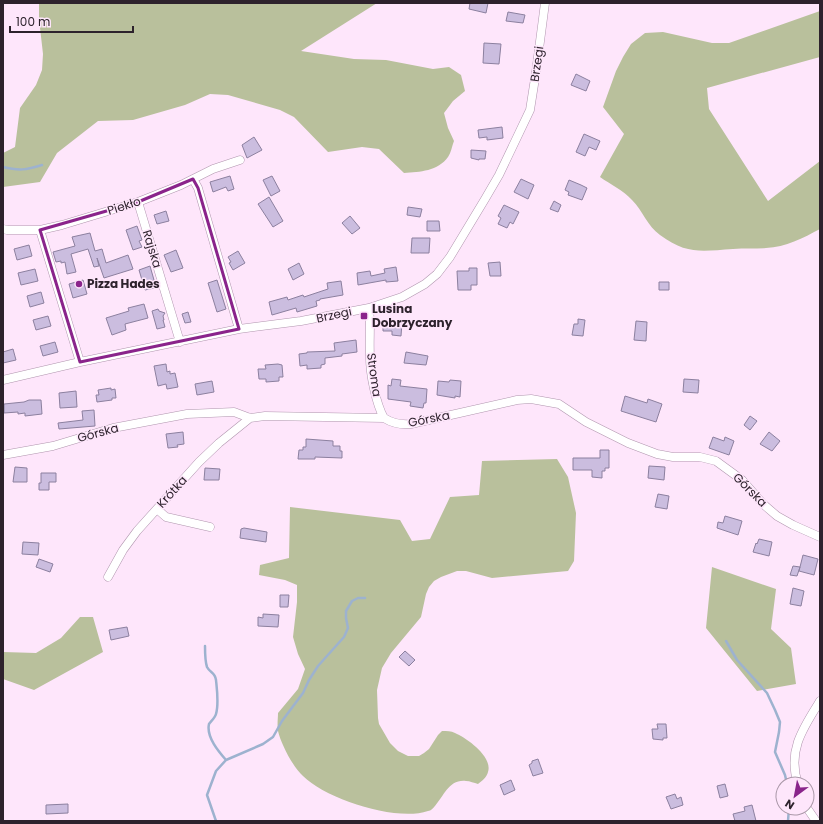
<svg xmlns="http://www.w3.org/2000/svg" width="823" height="824" font-family="Poppins,sans-serif">
	<style>
		.forest { fill: #b9c09c }
		.lines { fill: none; stroke-linecap: round; stroke-linejoin: round }
		.stream { stroke: #9db2cf; stroke-width: 2.5 }
		.building { fill: #cbbddf; stroke: #8c809f }
		.minor-casing { stroke: #b095ae; stroke-width: 9 }
		.minor { stroke: #fff; stroke-width: 8 }
		.marked { fill: none; stroke: #8a248b; stroke-width: 3; stroke-linejoin: round }
		.poi-dot { fill: #8a248b; stroke: #fee6fb; stroke-width: 1.5 }
		.labels { text-anchor: middle; stroke-width: 3; stroke-linejoin: round; paint-order: stroke }
		.street-label { font-size: 12px; fill: #2d222c; stroke: #fee6fb }
		.poi-label { font-size: 12px; font-weight: bold; fill: #2d222c; stroke: #fee6fb; text-anchor: start }
	</style>
	<rect width="100%" height="100%" fill="#fee6fb"/>
	<path class="forest" d="M39,3H377L301,51L354,59L386,60L433,69L449,67L461,75L465,91L453,101L444,113L448,128L454,141C452,146 451,153 448,157C438,171 420,172 404,173L379,149L362,147L328,152L294,117L280,110L228,95L210,94L185,105L133,120L98,121L57,153L40,182L3,187V153L15,147L20,108L36,85L42,70L43,54L39,19Z
		M820,11V57L707,88L709,109L768,201L820,161V229C803,238 786,247 766,248C755,249 744,248 733,249C702,251 687,255 660,235C647,226 643,211 632,200C624,191 610,184 600,177L624,134L603,107L616,71L623,57L631,44L645,33L663,32L712,43H729Z
		M557,459L568,477L576,513L574,561L568,571L492,578L466,571H457L441,577L434,581L429,587L426,594L421,617L391,653L382,668L377,690L378,718L379,724L390,743L398,751L408,756H419L424,753L429,749L438,735L442,731C447,731 451,731 455,733C467,738 493,757 488,772C487,777 482,781 478,784C474,783 470,781 466,781C449,779 444,796 435,806C433,808 431,811 428,811C396,822 326,799 303,776C293,767 281,744 278,731C277,725 278,718 278,713L298,689L305,669L298,654L293,637L297,602V585L285,580L259,575L260,565L289,558L290,507L400,520L412,541L430,539L450,497L479,495L482,461Z
		M712,567L776,589L771,629L791,648L796,684L757,691L706,628Z
		M80,617H93L103,652L34,690L3,679V652L36,653L61,638Z"/>
	<g class="lines">
		<path class="stream" d="M3,167C19,171 26,170 42,165
			M726,641L737,660L767,693L775,710L780,722L779,732L775,752L785,775L787,784
			M205,646C205,653 205,661 207,667C210,673 215,672 216,680C217,690 219,704 216,714C215,718 211,721 209,724C206,737 219,752 226,760
			M216,821L207,795L216,771L226,760L263,744L273,737L282,721L303,693L309,680L318,666L344,637L348,628L346,618V611L352,601L358,598H365
			M788,821L789,808"/>
	</g>
	<path class="building" d="M470,3H488L486,13L469,9Z
		M508,12L525,15L523,23L506,21Z
		M484,43L501,44L499,64L483,63Z
		M576,74L590,81L586,91L571,85Z
		M502,127L503,138L487,140V137L479,138L478,130Z
		M584,134L600,141L596,150L589,147L585,156L576,152Z
		M254,137L262,150L247,158L242,145Z
		M471,150L486,151L485,159H479V160L471,158Z
		M230,176L234,189L228,191L226,187L213,192L210,182Z
		M272,176L280,191L271,196L263,180Z
		M521,179L534,185L528,199L514,192Z
		M569,180L581,185L587,188L582,200L568,195L569,192L565,190Z
		M269,197L283,221L273,227L258,204Z
		M554,201L561,205L558,212L550,209Z
		M504,205L519,212L513,224L510,222L507,228L498,224L501,218L498,216Z
		M408,207L422,209L420,217L407,215Z
		M166,211L169,221L157,224L154,215Z
		M350,216L360,228L352,234L342,223Z
		M427,221H439L440,231H427Z
		M137,226L142,240L139,241L142,247L133,250L126,230Z
		M90,233L95,251L102,249L106,263L128,255L133,269L104,278L97,258L99,266L94,267L88,249L71,254L76,272L67,274L65,262L61,263V261L56,262L53,252L75,246L72,237Z
		M412,238H430L429,253H411Z
		M29,245L32,256L17,260L14,249Z
		M176,250L183,268L171,272L164,255Z
		M238,251L245,263L233,270L229,263L231,262L228,257Z
		M500,262L501,276H490L488,263Z
		M299,263L304,274L293,280L288,269Z
		M150,266L154,280L152,281L154,288L145,290L139,270Z
		M396,267L398,281L386,282V280L358,285L357,273L370,271L371,276L385,273L384,269Z
		M469,268H477V285H471V290H458L457,271H469Z
		M35,269L38,281L21,285L18,273Z
		M83,280L87,294L73,298L69,284Z
		M217,280L226,309L217,312L208,283Z
		M341,281L343,295L320,299V300L316,301L317,306L297,312L296,308L272,315L269,302L287,297L288,300L303,295L304,297L328,289L327,283Z
		M659,282H669V290H659Z
		M41,292L44,303L30,307L27,296Z
		M144,304L148,318L125,324L126,330L112,335L106,318L129,311L128,308Z
		M158,309L159,311L165,313L163,316L164,320H163L165,327L157,329L152,311Z
		M188,312L191,322L185,323L182,314Z
		M48,316L51,326L36,330L33,320Z
		M578,319L585,320L583,336L572,335L574,324H578Z
		M383,321L402,322L401,336L392,335V331H383Z
		M636,321L647,322L646,341L634,340Z
		M356,340L357,352L342,354V356L325,358V364L321,365V368L307,369V365L300,366L299,354L307,353V352L335,351L334,343Z
		M55,342L58,352L43,356L40,346Z
		M13,349L16,360L3,363V352Z
		M406,352L428,356L426,365L404,363Z
		M166,364L167,372L170,371V374L175,373L178,387L167,389L166,384L158,386L154,366Z
		M278,364L282,365L283,377H279V381L266,382V379H259L258,369H266L265,365Z
		M392,379L401,380L400,386L427,389L426,403H424L423,408L410,406L411,402L388,399V385L391,386Z
		M684,379L699,380L698,393L683,392Z
		M450,380L461,381L460,397L455,396V398L437,395L438,381L449,382Z
		M212,381L214,392L197,395L195,384Z
		M111,388V390L115,389L116,398H112V400L97,402L96,395H99L98,390Z
		M76,391L77,407L60,408L59,393Z
		M625,396L647,403L648,399L662,404L656,422L621,411Z
		M29,400H41L42,414L25,416V413L18,414V412L4,413V404L24,402Z
		M94,410L95,426L59,429L58,423L83,420L82,411Z
		M750,416L757,421L750,430L744,425Z
		M183,432L184,444L177,445L178,447L168,448L166,434Z
		M769,432L780,441L772,451L760,444Z
		M713,437L724,441L725,437L734,441L729,455L709,448Z
		M306,439L333,441V446H340V451H342V458L315,457V459H298L299,450H303V447H306Z
		M600,450H609V468H605V471H602V478L592,477V470H573V458H600Z
		M649,466L665,467L664,480L648,478Z
		M15,467L27,468V482H13Z
		M205,468L220,469L219,480H204Z
		M41,473H56V482H49V490H39V483H41Z
		M658,494L669,496L667,509L655,507Z
		M725,516L742,521L738,535L717,528L718,522L723,523Z
		M244,528L267,532L266,542L240,538L241,529Z
		M759,539L772,542L769,556L753,552L756,543L757,544Z
		M23,542L39,543L38,555L22,554Z
		M803,555L818,559L814,575L799,571Z
		M39,559L53,564L50,572L36,567Z
		M793,566L800,567L797,576L790,575Z
		M793,588L804,591L801,606L790,604Z
		M280,595H289L288,607H280Z
		M263,614L279,615L278,627L258,626V617L263,618Z
		M127,627L129,636L111,640L109,630Z
		M405,651L415,660L409,666L399,657Z
		M657,724H666L667,738H663V740L653,739L652,729H658Z
		M538,759L543,773L533,776L529,765L532,763V761Z
		M511,780L515,790L504,795L500,785Z
		M725,784L728,796L720,798L717,786Z
		M675,794L677,799L681,797L683,805L671,809L666,797Z
		M68,804V813L46,814V805Z
		M752,805L756,821H735L733,814L745,811L744,807Z"/>
	<g class="lines">
		<defs>
			<path id="minor" d="M193,179L198,188L239,329
				M138,202L180,342
				M3,229L7,230H40L62,225L138,202L181,185L213,169L240,160
				M40,230L80,362
				M369,308C371,325 369,341 370,357C370,374 376,404 384,418
				M3,380L80,362L239,329L301,321L369,308L402,297L425,284L437,274L450,257L485,199L499,175L530,110L536,72L545,3
				M3,455L53,446L113,428L187,414L234,412L250,418L265,416L384,418C392,423 401,425 411,424L517,400L531,399L559,404L586,422L628,443L657,454L673,457H700L716,461L742,480L763,504L777,516L793,525L820,537
				M157,509L166,517L210,527
				M108,577L123,550L137,531L199,462L219,443L250,418
				M798,784C787,751 803,728 820,701
				M807,808L816,821"/>
		</defs>
		<use href="#minor" class="minor-casing"/>
		<use href="#minor" class="minor"/>
	</g>
	<path class="marked" d="M193,179L198,188L239,329L80,362L40,230L138,202Z"/>
	<g class="poi-dot">
		<circle cx="79" cy="284" r="4"/>
		<rect x="360" y="312" width="8" height="8" rx="2"/>
	</g>
	<g class="labels">
		<g class="street-label">
			<text transform="translate(537 64) rotate(-82)" y="4">Brzegi</text>
			<text transform="translate(124 206) rotate(-18)" y="4">Piekło</text>
			<text transform="translate(152 249) rotate(73)" y="4">Rajska</text>
			<text transform="translate(334 315) rotate(-12)" y="4">Brzegi</text>
			<text transform="translate(374 375) rotate(82)" y="4">Stroma</text>
			<text transform="translate(429 419) rotate(-11)" y="4">Górska</text>
			<text transform="translate(98 433) rotate(-15)" y="4">Górska</text>
			<text transform="translate(750 490) rotate(45)" y="4">Górska</text>
			<text transform="translate(172 492) rotate(-48)" y="4">Krótka</text>
		</g>
		<g class="poi-label">
			<text x="87" y="288">Pizza Hades</text>
			<text x="372" y="313">Lusina<tspan x="372" dy="14">Dobrzyczany</tspan></text>
		</g>
	</g>
	<rect width="823" height="824" fill="none" stroke="#2d222c" stroke-width="8"/>
	<g transform="translate(795 796) rotate(212)"><circle r="19" fill="#fee6fb" stroke="#aa98a8"/>
	<path d="M0-3L7 15L0 10L-7 15Z" fill="#8a248b"/>
	<text y="-6" font-size="11" font-weight="bold" text-anchor="middle" fill="#2d222c">N</text>
	</g>
	<path d="M10 26v6h123v-6" fill="none" stroke="#2d222c" stroke-width="2"/>
	<text x="16" y="26" font-size="12" fill="#2d222c" stroke="#fee6fb" stroke-width="3" paint-order="stroke">100 m</text>
</svg>
